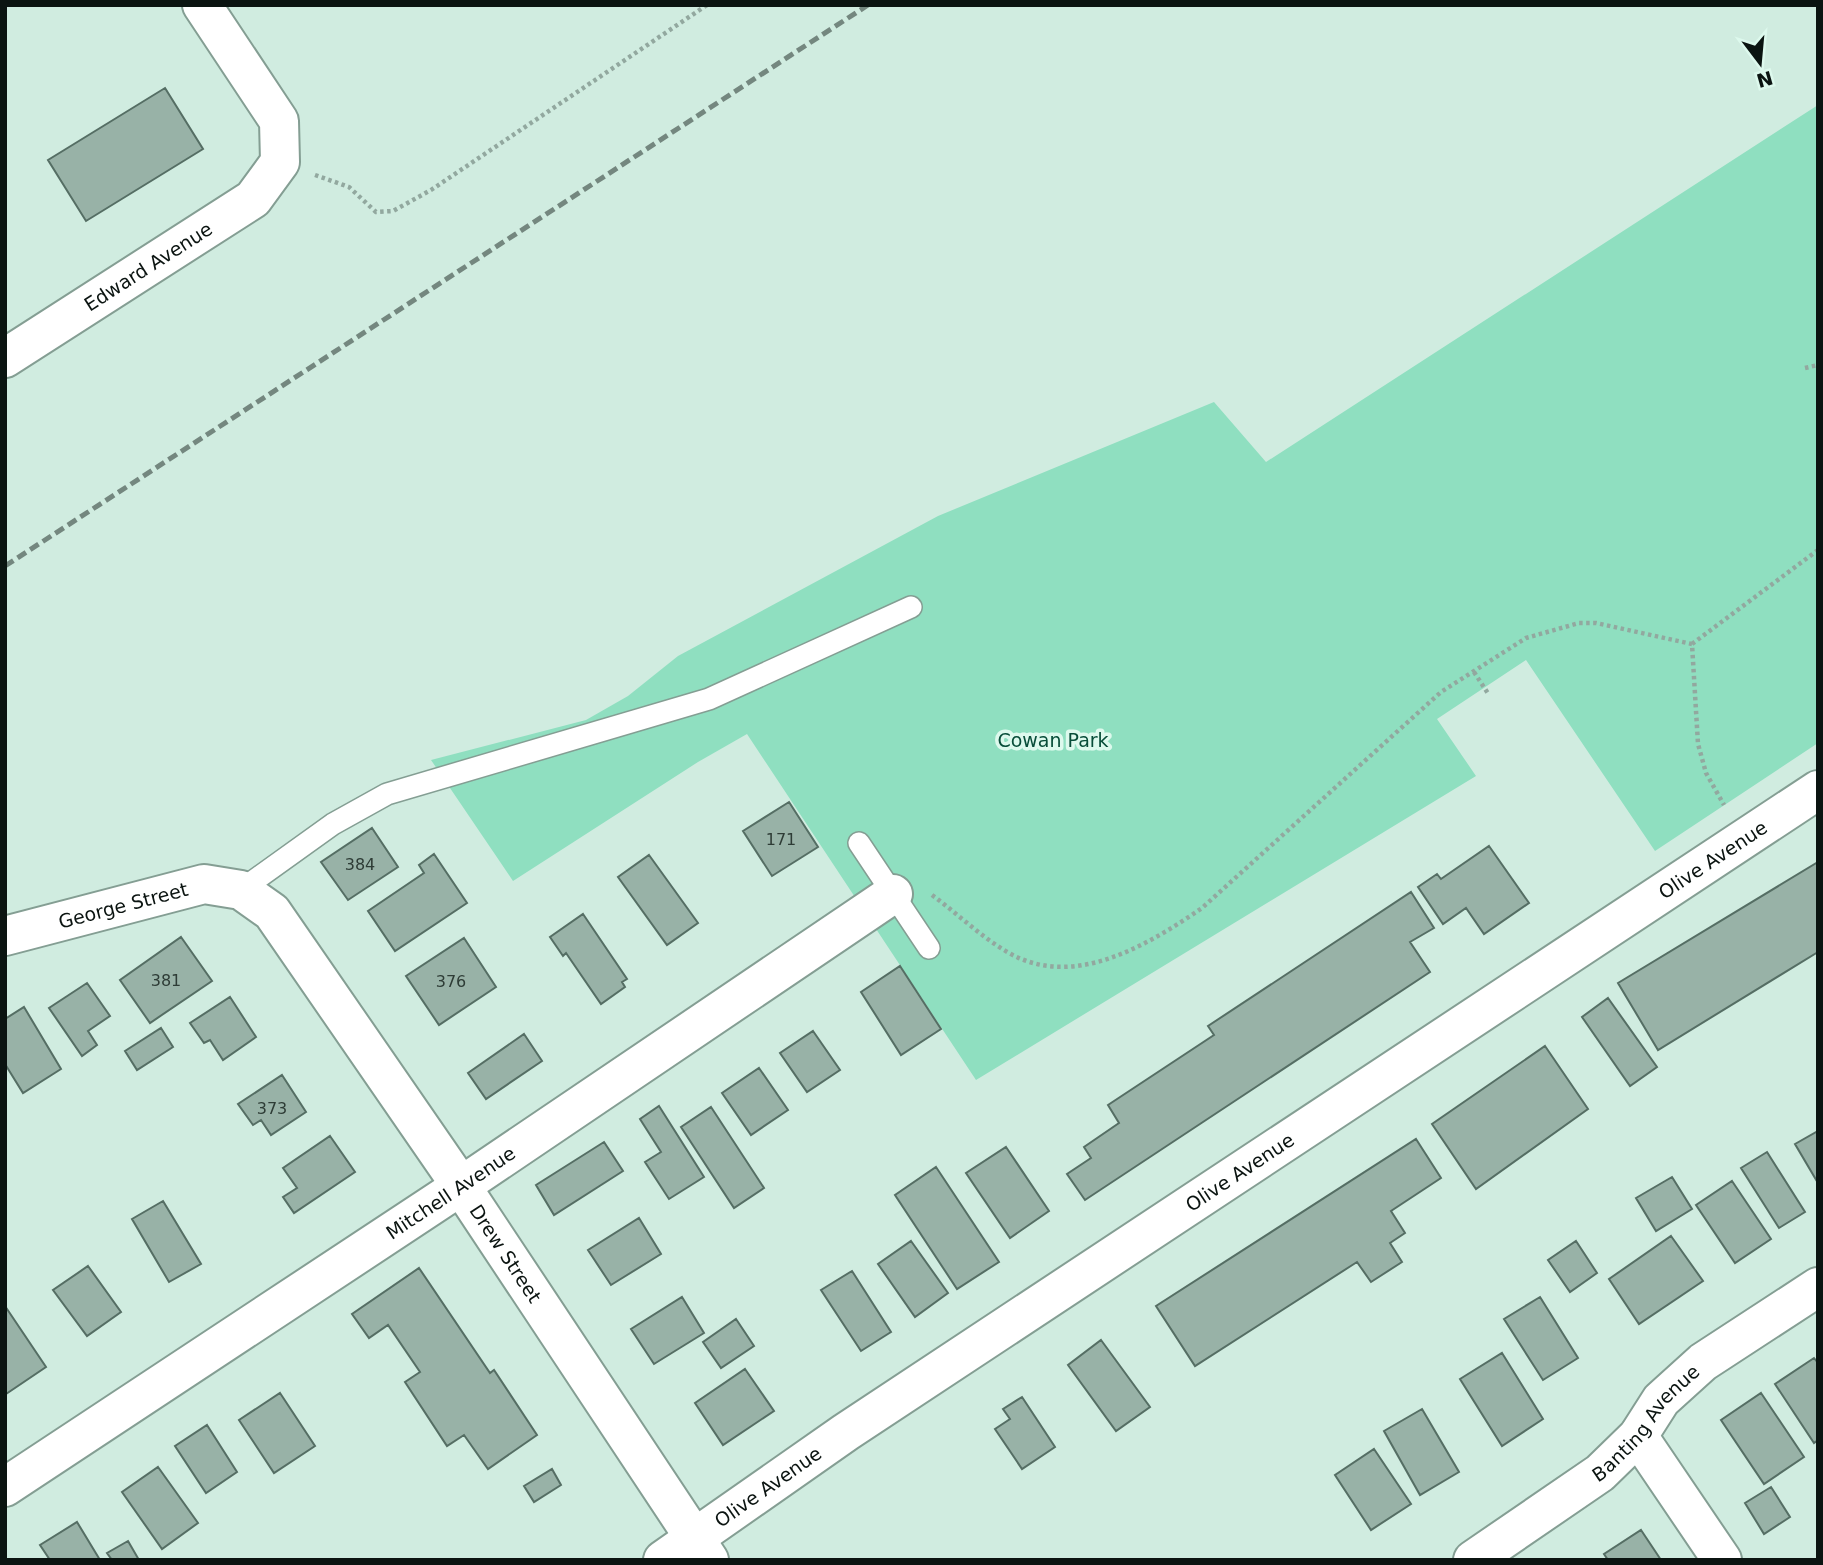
<svg xmlns="http://www.w3.org/2000/svg" width="1823" height="1565" font-family="'DejaVu Sans',sans-serif">
	<style>
		.green { fill: #8fdfc0 }
		.building { fill: #98b2a7; stroke: #556e64; stroke-width: 2 }
		.lines { fill: none; stroke-linecap: round; stroke-linejoin: round }
		.service-casing { stroke: #849e93; stroke-width: 24 }
		.minor-casing { stroke: #849e93; stroke-width: 42 }
		.secondary-casing { stroke: #849e93; stroke-width: 42 }
		.path { stroke: #92a89f; stroke-width: 4.5; stroke-dasharray: 3.5 3.5; stroke-linecap: butt }
		.service { stroke: #fff; stroke-width: 21 }
		.minor { stroke: #fff; stroke-width: 38 }
		.secondary { stroke: #fff; stroke-width: 38 }
		.rail { stroke: #74877f; stroke-width: 5; stroke-dasharray: 10 5; stroke-linecap: butt }
		.labels { text-anchor: middle; stroke-width: 7; stroke-linejoin: round; paint-order: stroke }
		.number-label { font-size: 16px; fill: #2e3c36 }
		.street-label { font-size: 19px; fill: #0b1411; stroke: #ddf9ed }
		.park-label { font-size: 19px; fill: #084d39; stroke: #ddf9ed }
	</style>
	<rect width="100%" height="100%" fill="#d0ece0"/>
	<path class="green" d="M1818,105V743L1655,851L1526,660L1437,719L1476,776L976,1080L747,734L698,762L513,881L431,760L586,720L628,696L678,656L938,516L1214,402L1266,462Z"/>
	<path class="building" d="M165,88L203,149L86,221L48,160Z
		M789,802L818,847L772,876L743,831Z
		M372,828L398,867L348,900L321,862Z
		M1489,846L1529,903L1484,934L1466,908L1443,924L1418,887L1437,874L1441,879Z
		M434,854L467,903L395,951L368,911L424,873L419,865Z
		M649,855L698,923L667,945L618,877Z
		M1818,862V952L1658,1050L1618,983Z
		M1411,892L1434,928L1410,942L1430,972L1085,1200L1067,1174L1091,1158L1084,1147L1119,1123L1108,1105L1214,1035L1208,1026Z
		M583,914L627,979L622,982L625,987L601,1004L566,953L563,956L550,937Z
		M181,937L212,981L150,1023L120,980Z
		M464,938L496,987L439,1025L406,976Z
		M900,966L941,1029L901,1055L861,992Z
		M87,983L110,1016L88,1031L97,1045L82,1056L49,1008Z
		M230,997L256,1037L223,1060L210,1040L204,1043L190,1023Z
		M1608,998L1657,1067L1630,1086L1582,1017Z
		M24,1007L61,1069L23,1093L5,1064V1019Z
		M161,1028L173,1047L137,1070L125,1051Z
		M813,1031L840,1070L807,1092L780,1053Z
		M524,1034L542,1061L486,1099L468,1073Z
		M1545,1046L1588,1109L1476,1189L1432,1124Z
		M759,1068L788,1110L751,1135L722,1093Z
		M282,1075L306,1112L271,1135L261,1120L253,1125L238,1104Z
		M659,1106L704,1177L669,1199L645,1162L661,1152L640,1119Z
		M711,1107L764,1188L734,1208L681,1127Z
		M1818,1131V1183L1795,1144Z
		M330,1136L355,1172L294,1213L283,1197L297,1188L283,1168Z
		M1416,1139L1441,1178L1391,1211L1405,1233L1390,1243L1402,1262L1371,1282L1357,1262L1195,1366L1156,1306Z
		M604,1142L623,1171L554,1215L536,1185Z
		M1006,1147L1049,1211L1010,1238L966,1173Z
		M1767,1152L1805,1212L1779,1228L1741,1168Z
		M936,1167L999,1262L957,1289L895,1195Z
		M1672,1177L1692,1209L1656,1231L1636,1198Z
		M1732,1181L1771,1239L1735,1263L1696,1205Z
		M163,1201L201,1264L169,1282L132,1219Z
		M639,1218L661,1254L611,1285L588,1250Z
		M1671,1236L1703,1281L1639,1324L1609,1279Z
		M911,1241L948,1293L915,1317L878,1264Z
		M1576,1241L1597,1273L1570,1292L1548,1260Z
		M88,1266L121,1312L87,1336L53,1290Z
		M419,1268L490,1373L494,1370L537,1435L488,1469L464,1435L447,1446L405,1382L420,1372L388,1325L369,1338L352,1314Z
		M852,1271L891,1332L861,1351L821,1290Z
		M682,1297L704,1333L654,1364L631,1329Z
		M1540,1297L1578,1358L1543,1380L1504,1319Z
		M5,1306L46,1367L6,1394L5,1393Z
		M736,1319L754,1346L721,1368L703,1342Z
		M1101,1340L1150,1407L1116,1431L1068,1365Z
		M1502,1353L1543,1419L1502,1446L1460,1379Z
		M1814,1358L1818,1363V1440L1814,1443L1775,1384Z
		M745,1369L774,1411L723,1445L695,1403Z
		M280,1393L315,1446L274,1473L239,1420Z
		M1761,1393L1804,1457L1764,1484L1721,1420Z
		M1022,1397L1055,1447L1022,1469L995,1429L1010,1419L1003,1409Z
		M1422,1409L1459,1472L1420,1495L1384,1431Z
		M207,1425L237,1472L206,1493L175,1446Z
		M1374,1449L1411,1504L1371,1530L1335,1475Z
		M158,1467L198,1523L162,1549L122,1492Z
		M552,1469L561,1485L534,1502L524,1486Z
		M1771,1487L1790,1517L1764,1534L1745,1503Z
		M77,1522L100,1560H50L40,1545Z
		M1641,1530L1661,1560H1608L1604,1554Z
		M128,1541L139,1560H112L107,1553Z"/>
	<g class="lines">
		<defs>
			<path id="service" d="M859,843L929,948
				M241,890L333,824L387,794L709,699L911,607"/>
			<g id="minor">
				<path id="s1" d="M5,358L253,199L280,162L279,121L202,5"/>
				<path id="s2" d="M5,936L204,884L241,890L272,912L461,1186L709,1560"/>
				<path d="M1638,1436L1722,1560"/>
				<path id="s3" d="M5,1487L461,1186L893,894"/>
				<path id="s4" d="M1473,1560L1600,1473L1638,1436L1661,1400L1703,1362L1818,1287"/>
			</g>
			<g id="secondary">
				<path id="s5" d="M663,1560L846,1432L1818,790"/>
			</g>
		</defs>
		<use href="#service" class="service-casing"/>
		<use href="#minor" class="minor-casing"/>
		<use href="#secondary" class="secondary-casing"/>
		<path class="path" d="M315,175L349,187L376,212L393,211L431,190L707,5
			M1805,368L1818,365
			M1692,644L1818,550
			M1474,672L1489,695
			M932,895C958,914 981,937 1009,953C1074,990 1148,945 1202,908L1441,692L1526,638L1579,623H1596L1692,644L1698,744L1706,773L1724,805"/>
		<use href="#service" class="service"/>
		<use href="#minor" class="minor"/>
		<use href="#secondary" class="secondary"/>
		<path class="rail" d="M5,566L868,5"/>
	</g>
	<g class="labels">
		<g class="number-label">
			<text x="781" y="845">171</text>
			<text x="360" y="870">384</text>
			<text x="166" y="986">381</text>
			<text x="451" y="987">376</text>
			<text x="272" y="1114">373</text>
		</g>
		<g class="street-label">
			<text dy="7" stroke="none"><textPath href="#s1" startOffset="170">Edward Avenue</textPath></text>
			<text dy="7" stroke="none"><textPath href="#s5" startOffset="1262">Olive Avenue</textPath></text>
			<text dy="7" stroke="none"><textPath href="#s2" startOffset="122">George Street</textPath></text>
			<text dy="7" stroke="none"><textPath href="#s5" startOffset="695">Olive Avenue</textPath></text>
			<text dy="7" stroke="none"><textPath href="#s3" startOffset="534">Mitchell Avenue</textPath></text>
			<text dy="7" stroke="none"><textPath href="#s2" startOffset="695">Drew Street</textPath></text>
			<text dy="7" stroke="none"><textPath href="#s4" startOffset="222">Banting Avenue</textPath></text>
			<text dy="7" stroke="none"><textPath href="#s5" startOffset="128">Olive Avenue</textPath></text>
		</g>
		<g class="park-label">
			<text x="1053" y="747">Cowan Park</text>
		</g>
	</g>
	<rect width="1823" height="1565" fill="none" stroke="#0b1411" stroke-width="14"/>
	<g transform="translate(1760 63) rotate(164)" stroke="#ddf9ed" stroke-width="5" paint-order="stroke">
	<path d="M0-5L12 26L0 18L-12 26Z" fill="#0b1411"/>
	<text y="-10" font-size="19" font-weight="bold" text-anchor="middle" fill="#0b1411">N</text>
	</g>
</svg>
